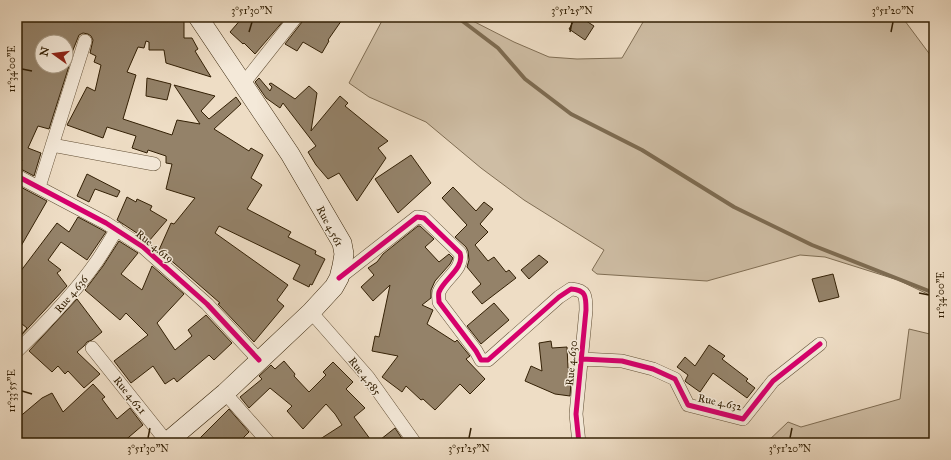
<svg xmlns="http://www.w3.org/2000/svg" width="951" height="460" font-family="'IM FELL Great Primer',serif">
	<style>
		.green { fill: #cebda4; stroke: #806e54 }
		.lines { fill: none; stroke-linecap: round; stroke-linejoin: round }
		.stream { stroke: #7d6b51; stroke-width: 4 }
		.building { fill: #948269; stroke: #332005 }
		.minor-casing { stroke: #624f35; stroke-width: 14 }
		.secondary-casing { stroke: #332005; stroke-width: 20 }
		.minor { stroke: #f4e9d9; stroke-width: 13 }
		.secondary { stroke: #f4e9d9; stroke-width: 19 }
		.cycleway-casing { stroke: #f4e9d9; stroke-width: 8 }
		.cycleway { stroke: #d6006c; stroke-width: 5 }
		.ticks { fill: none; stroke: #332005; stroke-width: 1.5 }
		.labels { text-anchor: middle; stroke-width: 3; stroke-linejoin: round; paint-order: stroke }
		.street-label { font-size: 11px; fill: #332005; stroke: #f4e9d9 }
		.neatline { fill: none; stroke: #332005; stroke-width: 1.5 }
		.ticks-label { font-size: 10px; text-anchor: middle; fill: #332005 }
	</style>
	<rect width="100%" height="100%" fill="#eeddc5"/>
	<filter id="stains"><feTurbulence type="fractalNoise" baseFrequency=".005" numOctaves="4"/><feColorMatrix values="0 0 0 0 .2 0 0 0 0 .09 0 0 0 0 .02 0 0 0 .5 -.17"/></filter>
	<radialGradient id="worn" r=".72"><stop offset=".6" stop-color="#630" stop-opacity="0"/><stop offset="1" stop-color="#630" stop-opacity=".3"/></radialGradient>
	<path class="green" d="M384,17H465L514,42L549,57L577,59L622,58L646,17H902L934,60V297L898,280L825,257L800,255L707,281L597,274L592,270L604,250L524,200L481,168L426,122L369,97L349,83Z
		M909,329L934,335V443H766L788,422L801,427L900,399Z"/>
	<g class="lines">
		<path class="stream" d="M457,17L498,48L525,79L571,114L642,150L734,207L812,245L934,293"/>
	</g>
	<path class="building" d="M17,17H156L154,21L184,20V38H192L198,49L195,51L211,77L166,63L164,50H149V42L146,41L144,48L138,47L127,72L136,75L123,119L172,135L177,120L200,124L174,85L215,96L201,111L209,119L236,97L241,104L214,129L249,151L251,148L263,155L251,178L262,185L247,209L291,232L288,237L316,251L315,254L325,259L312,285L310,284L309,287L293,279L300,265L219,226L215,233L288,285L277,300L284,306L254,342L218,304L220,303L159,250L171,223L174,224L195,198L166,189L172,164L166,163V156L148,150L147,153L132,148L136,136L107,127L103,138L67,125L87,87L95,91L101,65L94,62L96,56L90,53L93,40L91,36L88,34L83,33L79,35L67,65L66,42H42V66H69L49,129L38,126L28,148L41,153L34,176L19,168L22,160L18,168H17V55L21,44H17Z
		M243,17H283L285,19L255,54L244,43L243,44L230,32Z
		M304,17H344L328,40L329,41L322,53L303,42L297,51L285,44L302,22Z
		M576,17H580L594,26L585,40L569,29Z
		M147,78L171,84L167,100L146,96Z
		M259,78L270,91L272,87L269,84L271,83L295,99L309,86L317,93L311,131L340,96L348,103L345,106L388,141L378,148L386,158L357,201L339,173L328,179L316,165L308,152L316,146L283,103L280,108L266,98L255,82Z
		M411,155L431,183L398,213L375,179Z
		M87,174L120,191L117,197L95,189L89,202L77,196Z
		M17,185L47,201L17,253Z
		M453,187L476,211L484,202L493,209L480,224L488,232L475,245L488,261L494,257L506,272L509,270L516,278L482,304L472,292L481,284L467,267L469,260L468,251L466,247L455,237L467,225L442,198Z
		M127,197L136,202L137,199L152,206L150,210L167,220L149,241L117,220Z
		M78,217L106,232L87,260L61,242L48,260L61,270L57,273L67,286L17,340L27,328L17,320V276L57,223L69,232Z
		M418,226H420L434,239L425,247L439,262L449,254L453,258L450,264L435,281L431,290V298L422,305L433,310L427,324L455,342L457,340L470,356L466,359L485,379L470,394L460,384L435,410L423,399L421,400L406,386L402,392L382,377L398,356L372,351L375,336L379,337L390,285L373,301L361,287L374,275L368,268L377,262L383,254Z
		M119,241L138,253L121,274L142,290L152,266L184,294L157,323L175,350L192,336L188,330L206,315L232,343L214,360L209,355L177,382L174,378L165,384L153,366L131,383L114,361L148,335L126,313L120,320L85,290L103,266Z
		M539,255L548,262L529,279L521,270Z
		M833,274L839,297L819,302L812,279Z
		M77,299L102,332L92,340L87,342L84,346L77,352L100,374L84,388L68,371L65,374L58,366L52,372L29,351Z
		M494,303L509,320L481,344L467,326Z
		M551,341L552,348L567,347L568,368H572L570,396L555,394L525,381L531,366L542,371L539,343Z
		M709,345L725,356L722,359L748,379L746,381L755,388L747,398L713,373L700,392L686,382L685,381L688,375L677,367L685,357L695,366Z
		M284,361L295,374L294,376L309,392L326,375L323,372L333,362L353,382L346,389L365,408L354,417L373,443H314L342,425L335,414L326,404L303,429L287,411L292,406L270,388L249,408L240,397L262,379L259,376L271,365L275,369Z
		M93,384L105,397L102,399L117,419L130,408L143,425L122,443H17V419L42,398L52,393L63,412Z
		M229,409L249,432L238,443H195Z
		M395,428L405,443H376Z"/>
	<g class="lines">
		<defs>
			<path id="minor" d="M243,84L296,17
				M52,145L154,164
				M17,176L106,223L143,247L207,304L259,360
				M39,187L85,41
				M339,278L417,217L424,218L460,253C465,268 444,279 439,292C438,295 439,299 439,302L476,351L481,360H488L559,297L571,289C586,290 586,296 586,310L576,414L579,443
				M311,312L368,377L415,443
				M92,348L167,442
				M17,351C46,323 74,294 97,261C104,251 110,240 117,229
				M582,359L622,361L653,369L675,379L688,405L743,419L773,381L820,344
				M225,393L269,443"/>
			<path id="secondary" d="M166,443L225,393L311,312L334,287L339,278L342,266L344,254L342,243L290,154L198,17"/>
		</defs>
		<use href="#minor" class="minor-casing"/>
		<use href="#secondary" class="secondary-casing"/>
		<use href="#minor" class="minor"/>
		<use href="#secondary" class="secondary"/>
		<defs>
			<path id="cycleway" d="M17,176L106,223L143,247L207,304L259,360
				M339,278L417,217L424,218L460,253C465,268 444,279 439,292C438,295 439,299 439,302L476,351L481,360H488L559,297L571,289C586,290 586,296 586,310L576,414L579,443
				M582,359L622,361L653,369L675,379L688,405L743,419L773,381L820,344"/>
		</defs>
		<use href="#cycleway" class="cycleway-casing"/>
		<use href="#cycleway" class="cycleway"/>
	</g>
	<path class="ticks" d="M249,32L252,22M570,32L572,22M891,32L893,22M22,69L32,71M919,293L929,295M22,391L32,394M148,438L150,428M469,438L471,428M790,438L792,428"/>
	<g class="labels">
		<g class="street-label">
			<text transform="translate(330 226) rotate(62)" y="4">Rue 4.561</text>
			<text transform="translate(155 246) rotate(39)" y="4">Rue 4.619</text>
			<text transform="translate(71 294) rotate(-50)" y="4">Rue 4.636</text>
			<text transform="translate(571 363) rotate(-85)" y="4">Rue 4.630</text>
			<text transform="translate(365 376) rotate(52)" y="4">Rue 4.585</text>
			<text transform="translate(130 395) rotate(51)" y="4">Rue 4.621</text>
			<text transform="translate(720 402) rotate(12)" y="4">Rue 4.632</text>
		</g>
	</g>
	<rect width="951" height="460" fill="none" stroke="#eeddc5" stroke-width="44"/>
	<g transform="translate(54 54) rotate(284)"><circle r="19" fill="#f4e9d9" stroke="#a79984"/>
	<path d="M0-3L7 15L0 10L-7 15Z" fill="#8f2418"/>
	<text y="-6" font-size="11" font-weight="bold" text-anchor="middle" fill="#332005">N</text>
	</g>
	<rect x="22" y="22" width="907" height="416" class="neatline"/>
	<g class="ticks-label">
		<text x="252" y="14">3°51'30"N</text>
		<text x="572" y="14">3°51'25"N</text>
		<text x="893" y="14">3°51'20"N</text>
		<text transform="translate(11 69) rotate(-90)" y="4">11°34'00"E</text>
		<text transform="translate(940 295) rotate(-90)" y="4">11°34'00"E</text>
		<text transform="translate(11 391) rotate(-90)" y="4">11°33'55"E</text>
		<text x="148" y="452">3°51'30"N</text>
		<text x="469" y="452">3°51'25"N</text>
		<text x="790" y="452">3°51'20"N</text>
	</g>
	<rect width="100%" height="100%" filter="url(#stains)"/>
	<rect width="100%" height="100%" fill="url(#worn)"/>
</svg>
